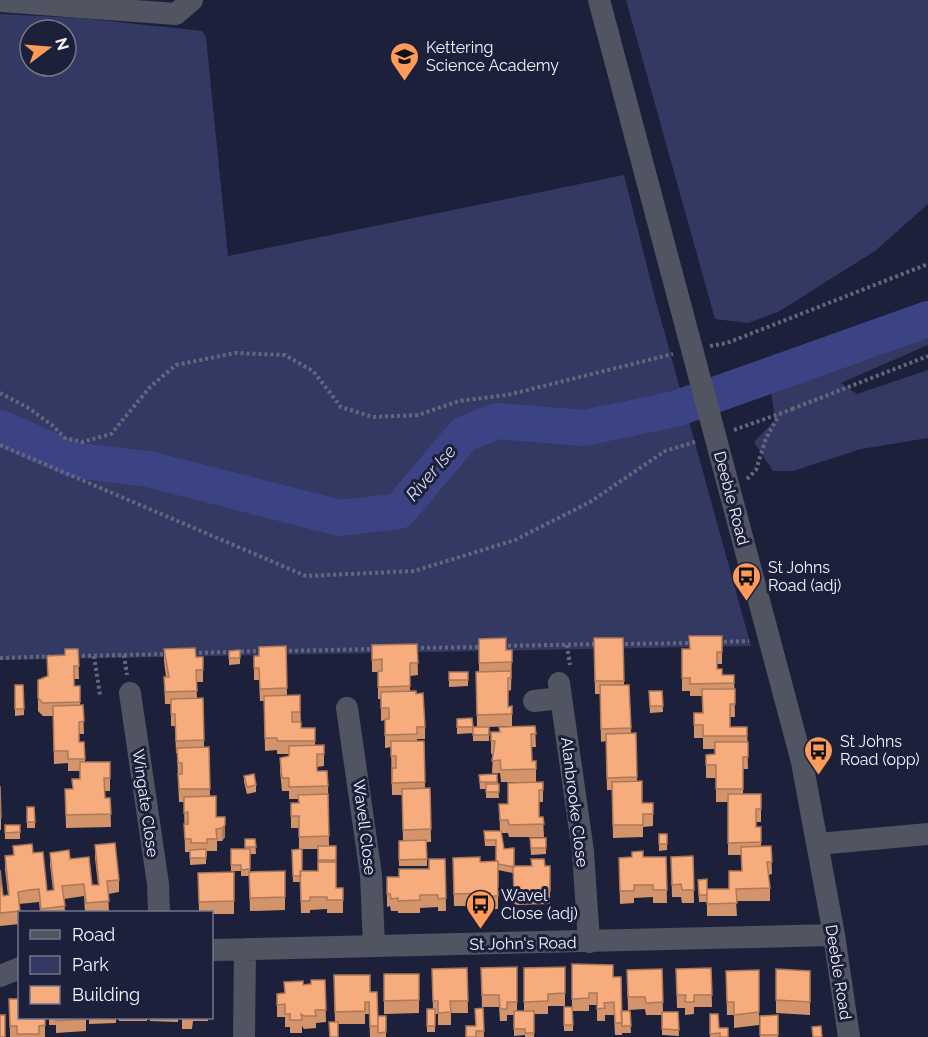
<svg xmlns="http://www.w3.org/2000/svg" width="928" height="1037" font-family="Raleway,sans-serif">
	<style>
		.green { fill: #333962; fill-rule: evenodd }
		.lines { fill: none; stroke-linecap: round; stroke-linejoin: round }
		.river { stroke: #3c4384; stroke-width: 36 }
		.path { stroke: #64677b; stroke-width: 4; stroke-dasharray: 3 3; stroke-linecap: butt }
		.minor { stroke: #515461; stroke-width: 22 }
		.wall { fill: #d4946b }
		.shaded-wall { fill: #ac7857 }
		.building { fill: #f6ac7c; stroke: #ac7857; stroke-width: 1.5 }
		.labels { text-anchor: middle; stroke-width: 6; stroke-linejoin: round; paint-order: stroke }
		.poi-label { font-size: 16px; fill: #f3f4fc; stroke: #1d203b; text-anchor: start }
		.street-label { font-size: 16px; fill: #f3f4fc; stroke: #1d203b }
		.water-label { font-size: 18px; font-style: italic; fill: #d5d9ed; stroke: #1d203b }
	</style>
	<rect width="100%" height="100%" fill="#1d203b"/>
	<path class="green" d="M626,0H928V204L875,251L778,312L748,323L715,319Z
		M0,14L81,18L202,31L206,37L228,256L624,175L655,298L751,646L0,660ZM30,30H66V66H30Z
		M928,312V345L841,383L857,394L928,370V438L861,449L793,471H773L754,442L775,420L770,383L861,349Z"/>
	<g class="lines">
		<path class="river" d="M0,428L74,460L148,469L340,518L399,511L464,434L497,421L584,428L675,409L928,319"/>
		<path class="path" d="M710,346L727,343L928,264
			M0,393L27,407L52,425L65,438L82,442L111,434L150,387L176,365L235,353L285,355L313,371L341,407L373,417L418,415L459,401L507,395L673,354
			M792,409L928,356
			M734,430L793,409
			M0,445L306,576L414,571L515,540L590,502L665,451L695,442
			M747,479L756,470L766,438L779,415
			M718,642L749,641
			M619,644L692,643
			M567,645L570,665
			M502,646L596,644
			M415,648L482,647
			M283,651L374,649
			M193,653L263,651
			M124,655L127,675
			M76,656L167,654
			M94,656L100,695
			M0,658L62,656"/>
		<path class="minor" d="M599,0L802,762L834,935L849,1037
			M0,1L176,14L192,0
			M559,683L583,851L589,942
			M130,693L158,884L159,912
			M534,701L561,698
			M347,708L371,875L374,946
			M818,844L928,834
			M212,950L834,935
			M0,976L20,968
			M244,1037L245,949"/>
	</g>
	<path class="wall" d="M722,636V664H717V669L722,675H734L735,717H730V727H747L748,769H743V794H761V822H756V827H761V846H771L772,874L768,875L770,888V901H736L737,916H707V902H699L698,880L707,895L729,889L742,871L741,855H728V802H716V778H706V755L715,754V749H703V738H694V713H703L702,696H690V691H682V649H690Z
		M594,638H623L624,685H629L631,733H636L637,781L642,803H653V826L643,827V837L613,838L612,790H607L606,741L601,742L600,694H595Z
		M479,639L506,650H512L511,690L508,691V707L512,714V726L489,727V741H473V727H477L476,672L479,671Z
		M417,644L418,675L410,676V691L416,694L425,727V739H417V741H424L425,788H430L431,842H427V866H399V841H403L402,795H392L391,747L385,748V720L381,721V699H378V672H372V645Z
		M286,646L287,696L300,695L301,728L315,741V745H324V766L317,767V771L328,786L329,846L336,860V888L343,900V913H327V909L310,910V913H301L300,882H293L292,850L302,871H318V849H299V828H291V803H298V799H289V791H282L280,771V758L289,756V754H277V750L265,751L264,701H260L259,680H254V656H259Z
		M78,649L79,679H74V686H80V705H83L84,734H79V742L85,759V762H110V791H105V798H110L111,827L66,828L65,789H72L80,779V771H68V763L54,764L53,716H43L38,711V692L48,676L65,655Z
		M164,649L196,657H203V682H196L197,698H203L204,747H209L210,796L216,817H225V837L222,841H217V851H207V856H206V864L190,865V852H185L184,802H179L177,753H176L175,726H171V704H165L164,677H166L164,661Z
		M240,650V664L229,665V651Z
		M449,672H468V686L449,687Z
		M15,685H23L24,715L15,716Z
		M649,691H662L663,712L650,713Z
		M472,718L473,733L457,734V719Z
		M535,726L536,747H532V761H536V782H501L500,773H492L493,754H491V732H499Z
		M497,774L499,798H486V789H480L479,775Z
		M244,776L256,785V792L247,794L244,782Z
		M543,782V802H539V817H543L544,837H509L508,833H501L504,849L514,866H550V904L514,905L513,873L498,870V909H490V906H454L453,858L480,862L496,861V846H485L484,831H500L499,804H508Z
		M0,786L1,817V830H0Z
		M27,807L35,822V828H27Z
		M5,825H20V839H5Z
		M659,834H667V850L659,851Z
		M530,838L546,848V854L531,855Z
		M245,839H255L256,854H250V872L285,871V910L250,911L249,876H241V871H231V849H245Z
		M95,845L119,880V892L108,894L109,912H85L84,896L64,899L65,912H40L39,902L19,904L20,924L0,926V870L3,896L8,895L5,869V856L13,855V846L33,853L47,891L53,890L50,865V853L70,859L92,885H98L95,858Z
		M693,856L694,903H682L681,897H672L671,857Z
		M632,857H666L667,903H653V897L634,898V903L620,904L619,858Z
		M445,859L446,911H438V907L420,908V913H398V911H391L390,906L387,907V877H399L429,869Z
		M234,872V914H212V912H199L198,873Z
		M572,964L613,977L621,1011H630L631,1033H622V1032V1035H615L614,1015H605V1021H597V1005H589V1011H572Z
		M517,967V1011H524V968L565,967V1006H548V1014H534V1037H525V1035L514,1036V1015H507V1021H500L499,1007H482L481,968Z
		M467,968L468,1013H451V1025H438V1014H435V1032H427V1009H433L432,969Z
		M711,968L712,1007H694V1014L685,1015V1008H677L676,969Z
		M662,969L663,1012H678L679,1036L662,1035V1015H646L645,1009L628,1010L627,970Z
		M776,969L810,971V1015L776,1013Z
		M759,970V1025L734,1028V1015H727L726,971Z
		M384,974H419V1013L384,1014Z
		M334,975L370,992L378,1016H386V1037H370L369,1014H365V1024H338L335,1022Z
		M325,980L326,1022L316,1023V1028L304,1029L302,1026V1033H290V1027H285V1017H277V994L284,993L303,985L311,984Z
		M9,999L45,1017V1037H10Z
		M564,1007L573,1025V1031H564Z
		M483,1008L484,1037H466L476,1026Z
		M710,1014L719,1028L728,1037H710Z
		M778,1015V1037H760V1016Z
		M49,1017H86V1031L56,1033V1025H49Z
		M89,1017H116V1023L89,1024Z
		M119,1017H147V1021H119Z
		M150,1017H178V1022L150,1021Z
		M182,1017H208V1021H193L192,1029H182Z"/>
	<path class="shaded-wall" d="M225,825V837L222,841V828Z"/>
	<path class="building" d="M689,636H722V652H717V669H722V675H734V683L690,684V678H682V649H690Z
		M506,638V650H512V662L479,663V639Z
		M594,638H623L624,681H595Z
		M417,644L418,663H410V686L378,687V671H382V659L372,660V645Z
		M286,646L287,688L260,689L259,668H254V656H259V647Z
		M195,648L196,657H203V670H196L197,691L165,692L164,677H169L164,649Z
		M65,649H78L79,666H74V686H80V702L43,703L38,698V680L48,676L47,656L65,655Z
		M240,650V658H229V651Z
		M511,671V678H508V707L512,706V714L477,715L476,672Z
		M449,672H468V680H449Z
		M15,685H23L24,709H15Z
		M600,685H629L631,728L601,729Z
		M702,689H735V704H730V727H747V736H703V725H694V713H703Z
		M416,691V694L423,693L425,727H417V734L385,735V719H389V708H381V692Z
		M649,691H662L663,706H650Z
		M300,695V712H292V722H301V728H315V741H277V738H265L264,696Z
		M203,698L204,740L176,741L175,714H171V699Z
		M83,705L84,721L79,722V742H84L85,759H68V751H54L53,706Z
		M472,718L473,727H457V719Z
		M535,726L536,734H531L532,761H536V769L501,770L500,760L492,761L495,741H491V732H500L499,727Z
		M473,727H489V735H473Z
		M636,733L637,777L607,778L606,734Z
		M391,741H424L425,782L392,783V768H396V756H391Z
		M715,742H748V757H743V789H716V765H706V755L715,754Z
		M324,745V754H317V771H327L328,786L289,787V778H282L280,758L289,756V746Z
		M209,747L210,789H179L178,774H182V763H178L177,748Z
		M80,762H110V778H104L105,798H110L111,814L66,815L65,789H73L72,779H80Z
		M254,774L256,785L247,787L244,776Z
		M497,774V782H480L479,775Z
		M642,781V803H653V814H643V825H613L612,782Z
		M543,782V790H539V817H543L544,824L509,825L508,820H500L499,804H508V783Z
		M486,784H499V792H486Z
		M0,786L1,817H0Z
		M430,788L431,829L403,830L402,789Z
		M328,794L329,836L299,837V816H291V803H299L298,795Z
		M728,794H761V809H756V827H761V842L728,843Z
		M216,796V817H225V825L222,828L216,829L217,839H207V843H191V839H185L184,824H188V812L184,813V797Z
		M27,807H34L35,822H27Z
		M5,825H20V832L5,833Z
		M484,831H501L504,849L514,848V867L498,864V861H496V840H485Z
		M659,834H667V844H659Z
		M530,838H546V848H531Z
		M245,839H255L256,847H245Z
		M426,840L427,859L399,860V841Z
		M115,843L119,880L107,881L109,901L86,903L84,884L62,886L65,906L41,909L39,889L29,890L18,892L20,911L0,913V870L3,896L9,895L5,856L14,855L13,846L32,844L33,853L43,852L47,891L54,890L50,853L69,850L70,859L89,857L92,885H99L95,845Z
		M318,846H336V860H318Z
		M771,846L772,862H767L770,888L736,889L737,903L707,904V889H729V871H742L741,847Z
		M206,849V858H190V850Z
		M231,849H250V869L241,870V865H231Z
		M302,849V871H300L301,876H293L292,850Z
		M643,851V857H666L667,890H653V885H634V891H620L619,858L632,857V852Z
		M693,856L694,890H682L681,884L672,885L671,857Z
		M480,857V862L498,861V896H490V893L454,894L453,858Z
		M429,859H445L446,898L438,899V895H420V900L398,901V898L391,899L390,894H387V877H399V869H429Z
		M531,859H544L545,866H550V891L514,892L513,866H532Z
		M318,862H336V888H343V900H327V897H310V901H301L300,871H318Z
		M285,871V897L250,898L249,872Z
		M234,872V901L199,902L198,873Z
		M707,879V895H699L698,880Z
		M572,964L613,965V977H621L622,1023H615L614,1002L604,1003L605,1008L597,1009V993H589V998L572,999Z
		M517,967V1002H507V1009H500L499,995H482L481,968Z
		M565,967V993L548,994V1001L524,1002V968Z
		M467,968L468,1001H450L451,1012L438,1013V1001H433L432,969Z
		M711,968L712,995H694V1002H685L686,995H677L676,969Z
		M662,969L663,1002L646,1003L645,997H628L627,970Z
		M776,969L810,971V1002L776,1000Z
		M759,970V1012L734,1015V1002H727L726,971Z
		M384,974H419V1000L384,1001Z
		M334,975H370V992H377L378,1026H370L369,1002H365V1011L335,1012Z
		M311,980H325L326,1010H315L316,1016H304L301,1014L302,1020H290V1014H285V1004L277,1005V994L285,993L284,982L303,981V985L311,984Z
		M9,999H20V1017H45V1025L39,1026V1034H17V1026H10Z
		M564,1007H572L573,1025H564Z
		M483,1008L484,1031H476V1037H466V1026H476L475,1009Z
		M427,1009H435V1026H427Z
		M514,1011H534V1033H525V1029H514Z
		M621,1011H630L631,1026H622Z
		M662,1012H678L679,1030L662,1029Z
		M710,1014H718L719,1028H728V1037H720V1033L710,1034Z
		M0,1015H5V1037H0Z
		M778,1015V1035H760V1016Z
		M378,1016H386V1032L378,1033Z
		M56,1017H86V1019L56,1021Z
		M329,1022H338V1037H330Z
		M821,1026L822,1037H813L812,1027Z"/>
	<defs>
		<symbol id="school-pin" viewBox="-11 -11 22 30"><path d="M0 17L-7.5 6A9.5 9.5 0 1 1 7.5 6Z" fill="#fe9b58" stroke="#1d203b"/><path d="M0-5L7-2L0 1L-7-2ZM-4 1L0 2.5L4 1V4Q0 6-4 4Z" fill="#111"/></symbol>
		<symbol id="bus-pin" viewBox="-11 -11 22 30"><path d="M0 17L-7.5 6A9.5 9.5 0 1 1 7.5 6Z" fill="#fe9b58" stroke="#1d203b"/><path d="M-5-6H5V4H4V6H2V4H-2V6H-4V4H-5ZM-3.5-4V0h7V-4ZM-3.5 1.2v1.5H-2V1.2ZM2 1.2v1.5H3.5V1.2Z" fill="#111"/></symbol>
	</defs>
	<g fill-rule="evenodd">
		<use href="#school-pin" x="388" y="40" width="33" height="45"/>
		<use href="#bus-pin" x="730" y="560" width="33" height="45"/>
		<use href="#bus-pin" x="802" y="734" width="33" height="45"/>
		<use href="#bus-pin" x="464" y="888" width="33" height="45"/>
	</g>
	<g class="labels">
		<g class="poi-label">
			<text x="426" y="53">Kettering<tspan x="426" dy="18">Science Academy</tspan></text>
			<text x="768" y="573">St Johns<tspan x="768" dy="18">Road (adj)</tspan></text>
			<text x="840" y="747">St Johns<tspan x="840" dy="18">Road (opp)</tspan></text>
			<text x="501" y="901">Wavel<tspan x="501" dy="18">Close (adj)</tspan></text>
		</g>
		<g class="street-label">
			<text transform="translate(732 498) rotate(75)" y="6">Deeble Road</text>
			<text transform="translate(575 802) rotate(83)" y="6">Alanbrooke Close</text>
			<text transform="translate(146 803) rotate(82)" y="6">Wingate Close</text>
			<text transform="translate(365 827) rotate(83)" y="6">Wavell Close</text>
			<text transform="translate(523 943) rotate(-1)" y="6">St John's Road</text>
			<text transform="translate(839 972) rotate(81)" y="6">Deeble Road</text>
		</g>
		<g class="water-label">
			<text transform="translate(431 473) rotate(-50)" y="6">River Ise</text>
		</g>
	</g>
	<rect x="18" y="911" width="195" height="108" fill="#1d203b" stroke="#737588" stroke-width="1.5"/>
	<rect x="30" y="930" width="30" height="9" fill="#515461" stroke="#737588" stroke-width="1.5"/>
	<text x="72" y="941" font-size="18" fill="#f3f4fc">Road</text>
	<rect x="30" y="956" width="30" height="18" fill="#333962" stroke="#737588" stroke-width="1.5"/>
	<text x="72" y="971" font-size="18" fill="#f3f4fc">Park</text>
	<rect x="30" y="986" width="30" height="18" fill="#f6ac7c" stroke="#737588" stroke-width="1.5"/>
	<text x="72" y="1001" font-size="18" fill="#f3f4fc">Building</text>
	<g transform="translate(48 48) rotate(74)"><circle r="28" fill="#1d203b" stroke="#737588" stroke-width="1.5"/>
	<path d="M0-4.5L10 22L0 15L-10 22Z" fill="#fe9b58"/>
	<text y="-9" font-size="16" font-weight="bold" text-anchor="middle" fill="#f3f4fc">N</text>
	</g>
</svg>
